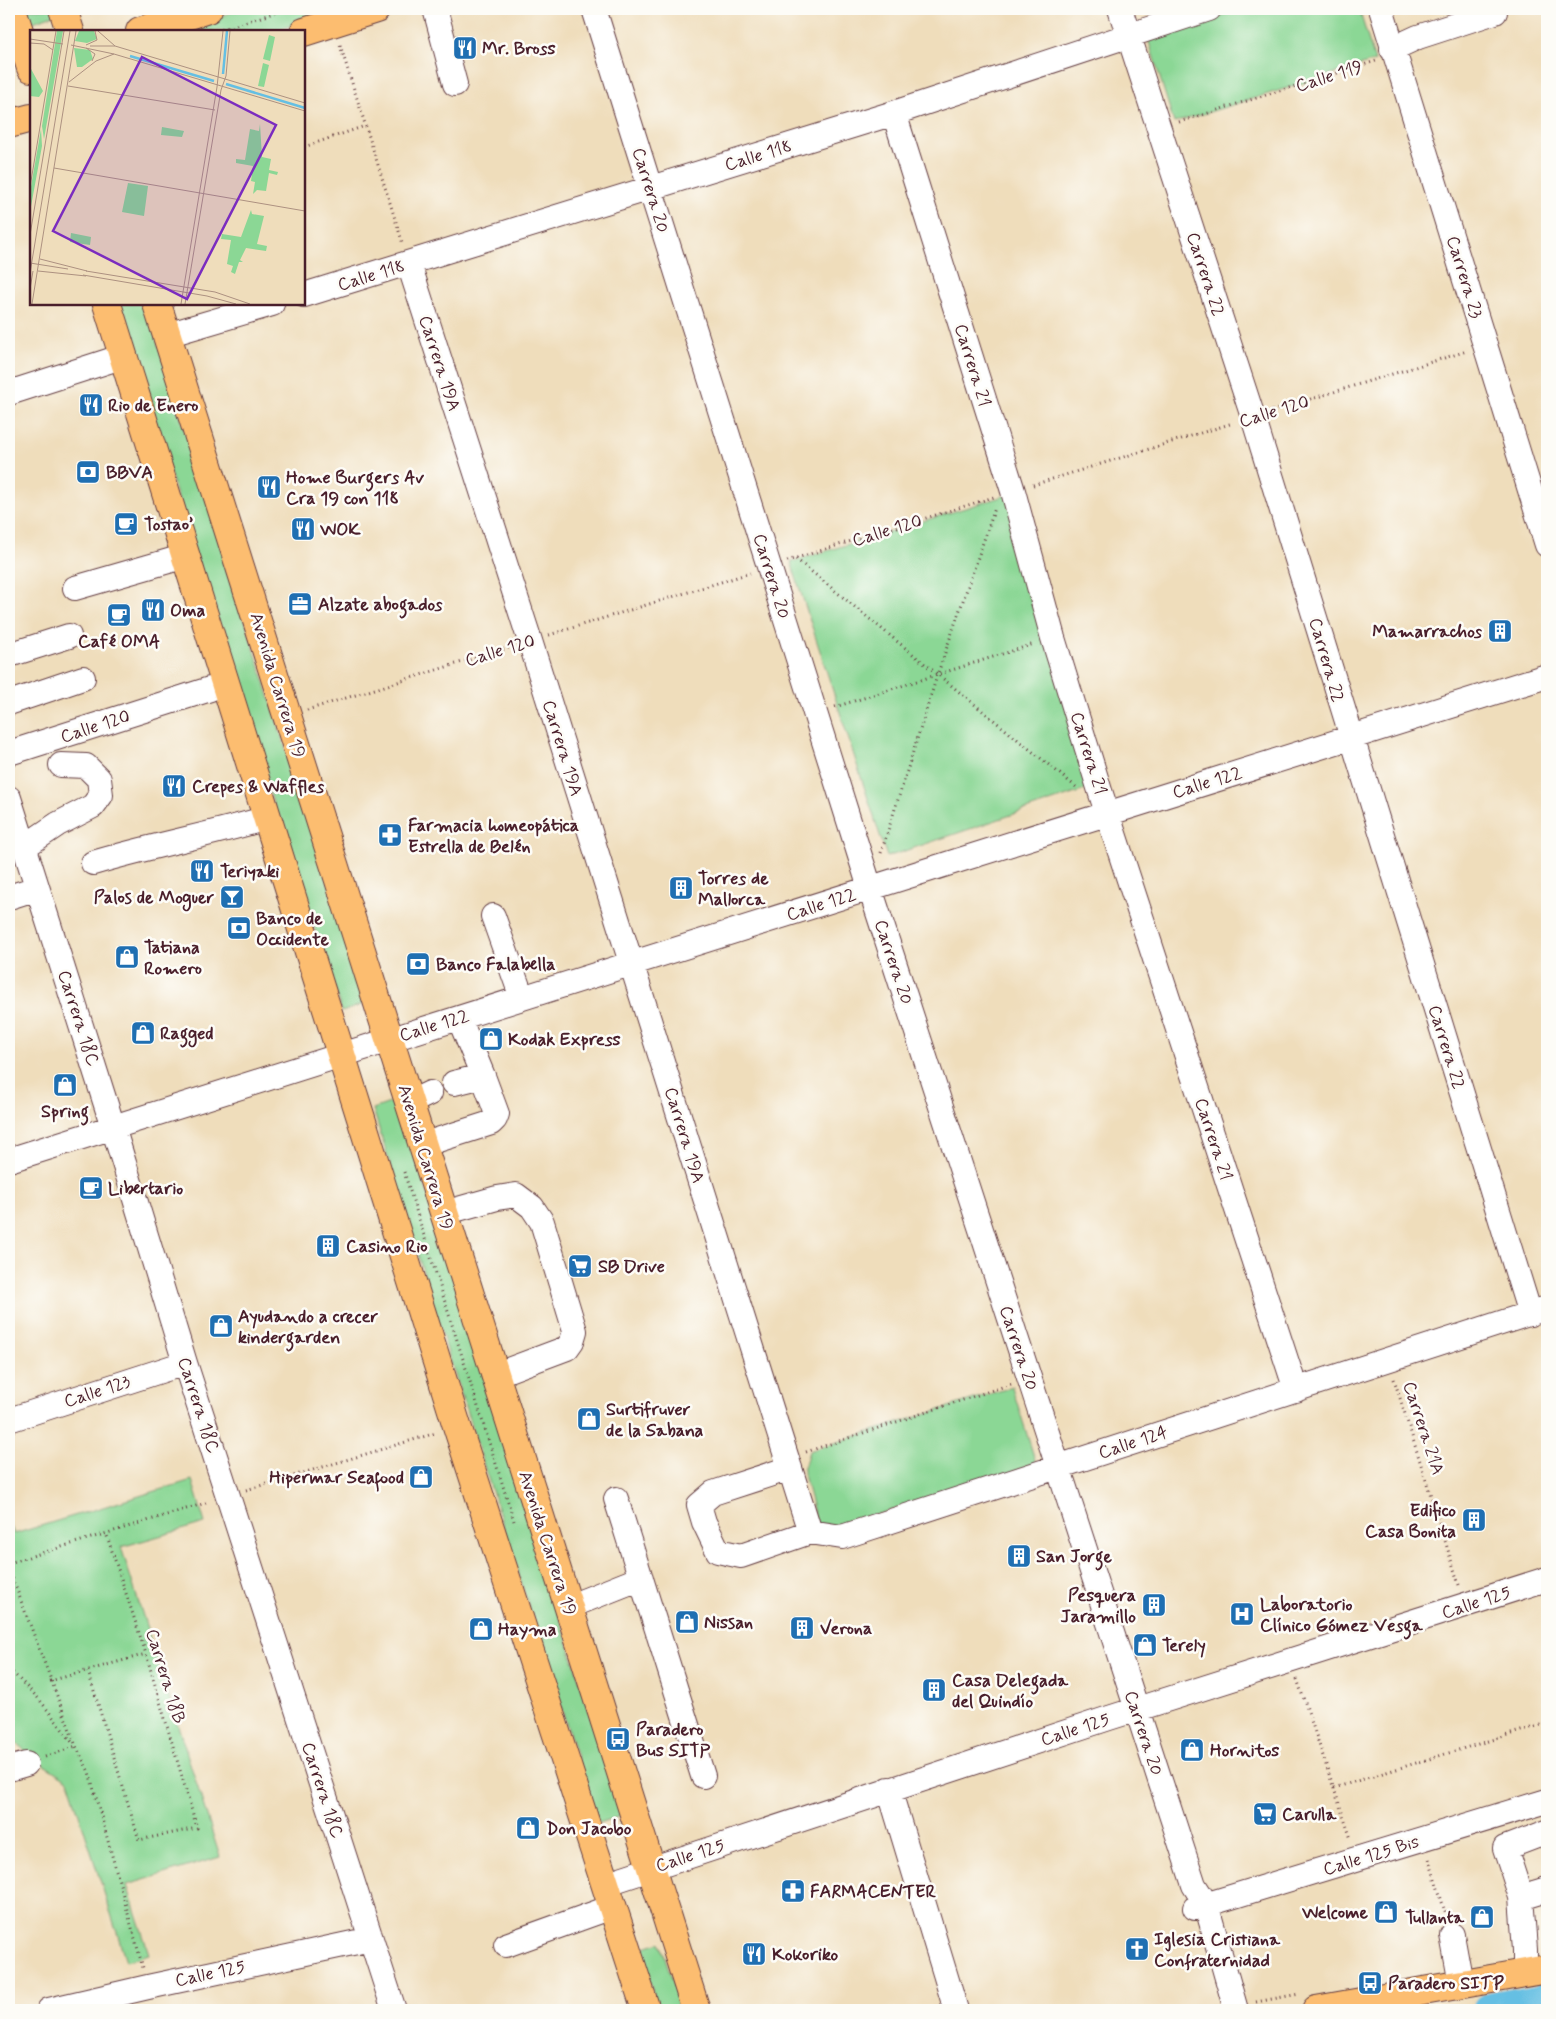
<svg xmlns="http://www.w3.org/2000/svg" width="1556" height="2019" font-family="Mynerve,sans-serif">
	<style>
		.green { fill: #8bd795; stroke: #6a7b60 }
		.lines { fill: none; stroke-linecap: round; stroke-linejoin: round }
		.river { stroke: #65bfe3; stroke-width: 34 }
		.minor-casing { stroke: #633c41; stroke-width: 26 }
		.major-casing { stroke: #633c41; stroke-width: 30 }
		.path { stroke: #633c41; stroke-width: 3; stroke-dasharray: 1 4; stroke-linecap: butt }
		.minor { stroke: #fff; stroke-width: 24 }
		.major { stroke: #fcbd6f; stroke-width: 28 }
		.labels { text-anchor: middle; stroke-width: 5; stroke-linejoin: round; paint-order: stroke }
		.poi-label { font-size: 18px; font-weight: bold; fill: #4a1f2b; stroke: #fdfcf7; text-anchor: start }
		.street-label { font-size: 18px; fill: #4a1f2b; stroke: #fdfcf7 }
		.inset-river { fill: none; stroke: #65bfe3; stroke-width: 2.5 }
		.inset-road { fill: none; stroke: #ad9181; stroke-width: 1 }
		.view { fill: #7b2cbf; fill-opacity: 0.15; stroke: #7b2cbf; stroke-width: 2.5 }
		.inset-edge { fill: none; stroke: #4a1f2b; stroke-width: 2.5 }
	</style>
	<rect width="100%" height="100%" fill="#fdfcf7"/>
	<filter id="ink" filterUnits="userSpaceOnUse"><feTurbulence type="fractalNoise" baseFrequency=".02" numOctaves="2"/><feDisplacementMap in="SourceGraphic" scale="10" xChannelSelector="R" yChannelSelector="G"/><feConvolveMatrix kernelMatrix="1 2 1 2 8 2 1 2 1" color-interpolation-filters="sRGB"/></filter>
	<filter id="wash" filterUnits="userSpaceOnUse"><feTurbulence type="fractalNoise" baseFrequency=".0096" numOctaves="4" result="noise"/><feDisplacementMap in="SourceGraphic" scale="20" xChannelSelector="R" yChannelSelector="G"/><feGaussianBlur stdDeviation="1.12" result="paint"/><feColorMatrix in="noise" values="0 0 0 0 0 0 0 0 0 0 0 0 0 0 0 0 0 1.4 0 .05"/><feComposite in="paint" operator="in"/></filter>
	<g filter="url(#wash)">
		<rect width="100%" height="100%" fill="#efddbb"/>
		<path class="green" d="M20,9H54L56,14L25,25Z
			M242,9H344L274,31H174Z
			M1241,9H1359L1375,61L1174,123L1148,39Z
			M118,304H145L366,1003L342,1012L256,751Z
			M1007,495L1091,788L887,857L791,562Z
			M398,1100L622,1816L598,1823L449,1356L373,1109Z
			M1012,1387L1037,1466L819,1532L803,1471L809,1451Z
			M192,1480L205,1523L121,1547L220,1857L127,1885L149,1954L126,1961L68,1780L44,1765L9,1738V1521L14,1534Z
			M660,1942L682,2010H659L639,1949Z"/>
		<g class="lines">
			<path class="river" d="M1489,2010L1547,1999"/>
		</g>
	</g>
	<g filter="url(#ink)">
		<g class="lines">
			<defs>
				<path id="minor" d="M435,9L455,84
					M594,9L870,888L1194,1885L1206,1904L1236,2010
					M1120,9L1253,417L1530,1314
					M1381,9L1547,545
					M1392,49L1418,37L1495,12L1493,9
					M894,113L1013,491L1053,638L1100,791L1296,1390
					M409,264L530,641L810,1532
					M304,295L894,113L1209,9
					M167,335L272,304
					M9,393L124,356
					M75,588L186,556
					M9,655L69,636
					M9,703L83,678
					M9,753L210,689
					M9,798L113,1127L185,1363L394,2010
					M24,847L58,824L93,806L101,795L99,779L86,766L61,765
					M93,863C150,846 209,835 267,818
					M9,897L37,888
					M493,916L522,998
					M454,1083L483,1076
					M409,1103L430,1093
					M422,1145L491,1123L495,1119L497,1114L483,1076L459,1018
					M9,1160C521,998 1034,836 1547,676
					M444,1213L497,1198L516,1195L532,1207L542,1222L575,1331L572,1341L567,1348L495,1375
					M9,1420L185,1363
					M790,1468L713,1493L699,1505L704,1522L718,1551L741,1556L810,1532L842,1537L1547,1308
					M616,1499L703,1776
					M568,1607L641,1578
					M9,1769L26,1764
					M889,1789L956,2010
					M605,1884L1109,1718L1547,1579
					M1521,1897L1505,1848L1547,1832
					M1195,1908L1547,1801
					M1452,1935L1461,1984
					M506,1945L612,1907
					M1525,1973V1950L1521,1897L1547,1889
					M49,2010L148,1987L371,1939"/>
				<path id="major" d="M12,9L31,68
					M63,9L70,31
					M140,31L208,9
					M304,32L376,9
					M9,124L31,118
					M107,304L457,1426L646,2010
					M157,304L696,2010
					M1316,2010L1547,1969"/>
			</defs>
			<use href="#minor" class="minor-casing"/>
			<use href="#major" class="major-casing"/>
			<path class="path" d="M217,31L286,9
				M340,45L403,244
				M1179,122L1376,61
				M304,147L365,126
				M1272,411L1467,351
				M1033,485L1233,423
				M796,559L1076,787
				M787,561L994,497
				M549,635L750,573
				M835,707L1034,644
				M307,710L511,647
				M881,853L938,673L995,508
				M404,1172L514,1521
				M1394,1379L1459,1585
				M806,1452L1011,1384
				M246,1490L436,1433
				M9,1563L209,1502
				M9,1569L76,1746L89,1772L143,1968
				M9,1669L39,1699L72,1742
				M88,1671L139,1840L197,1828L146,1654L106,1533
				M1297,1679L1351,1839
				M50,1681L146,1654
				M45,1757L76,1746
				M1334,1788L1547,1723
				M1429,1859L1446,1915
				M1256,2002L1299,1994"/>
			<use href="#minor" class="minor"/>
			<use href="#major" class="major"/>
		</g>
	</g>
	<defs>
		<symbol id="restaurant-square" viewBox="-11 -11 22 22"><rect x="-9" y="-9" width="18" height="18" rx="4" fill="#1f6fb2" stroke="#fdfcf7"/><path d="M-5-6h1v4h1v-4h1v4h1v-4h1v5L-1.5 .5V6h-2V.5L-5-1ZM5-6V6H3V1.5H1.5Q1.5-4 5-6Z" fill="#fff"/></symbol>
		<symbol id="bank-square" viewBox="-11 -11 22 22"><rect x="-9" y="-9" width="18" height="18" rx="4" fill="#1f6fb2" stroke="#fdfcf7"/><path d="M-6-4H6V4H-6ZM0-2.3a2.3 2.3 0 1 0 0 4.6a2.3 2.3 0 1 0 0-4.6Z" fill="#fff"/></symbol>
		<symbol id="cafe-square" viewBox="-11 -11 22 22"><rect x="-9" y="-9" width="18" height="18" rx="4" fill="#1f6fb2" stroke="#fdfcf7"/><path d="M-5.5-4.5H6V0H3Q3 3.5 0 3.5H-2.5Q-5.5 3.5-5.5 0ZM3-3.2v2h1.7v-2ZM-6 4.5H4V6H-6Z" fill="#fff"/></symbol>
		<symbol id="office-square" viewBox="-11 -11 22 22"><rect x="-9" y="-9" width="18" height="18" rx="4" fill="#1f6fb2" stroke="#fdfcf7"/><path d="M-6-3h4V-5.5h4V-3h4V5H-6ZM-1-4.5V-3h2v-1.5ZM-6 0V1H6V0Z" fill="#fff"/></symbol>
		<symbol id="building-square" viewBox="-11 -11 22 22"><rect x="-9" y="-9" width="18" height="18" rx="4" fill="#1f6fb2" stroke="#fdfcf7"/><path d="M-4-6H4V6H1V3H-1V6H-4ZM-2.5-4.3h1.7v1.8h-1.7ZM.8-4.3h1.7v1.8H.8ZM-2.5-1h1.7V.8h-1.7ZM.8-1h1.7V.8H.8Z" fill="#fff"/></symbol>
		<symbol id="pharmacy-square" viewBox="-11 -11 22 22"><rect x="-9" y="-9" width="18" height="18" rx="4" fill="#1f6fb2" stroke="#fdfcf7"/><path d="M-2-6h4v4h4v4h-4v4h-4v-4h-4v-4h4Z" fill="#fff"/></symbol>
		<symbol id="bar-square" viewBox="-11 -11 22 22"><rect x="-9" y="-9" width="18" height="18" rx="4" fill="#1f6fb2" stroke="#fdfcf7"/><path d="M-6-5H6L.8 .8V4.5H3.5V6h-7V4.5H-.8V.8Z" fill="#fff"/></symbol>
		<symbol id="shop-square" viewBox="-11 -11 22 22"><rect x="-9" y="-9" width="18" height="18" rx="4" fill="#1f6fb2" stroke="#fdfcf7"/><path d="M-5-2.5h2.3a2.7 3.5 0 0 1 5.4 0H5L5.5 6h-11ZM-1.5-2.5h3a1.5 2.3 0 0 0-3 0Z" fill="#fff"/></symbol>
		<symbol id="supermarket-square" viewBox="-11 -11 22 22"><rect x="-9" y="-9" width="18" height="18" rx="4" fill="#1f6fb2" stroke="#fdfcf7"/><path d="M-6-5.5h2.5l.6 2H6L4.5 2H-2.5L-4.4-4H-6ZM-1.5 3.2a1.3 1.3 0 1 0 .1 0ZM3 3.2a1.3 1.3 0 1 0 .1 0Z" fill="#fff"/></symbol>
		<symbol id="hospital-square" viewBox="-11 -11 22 22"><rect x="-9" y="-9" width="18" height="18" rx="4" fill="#1f6fb2" stroke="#fdfcf7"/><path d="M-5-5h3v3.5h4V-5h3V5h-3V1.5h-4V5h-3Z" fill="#fff"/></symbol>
		<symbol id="bus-square" viewBox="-11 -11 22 22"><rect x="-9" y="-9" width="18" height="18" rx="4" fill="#1f6fb2" stroke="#fdfcf7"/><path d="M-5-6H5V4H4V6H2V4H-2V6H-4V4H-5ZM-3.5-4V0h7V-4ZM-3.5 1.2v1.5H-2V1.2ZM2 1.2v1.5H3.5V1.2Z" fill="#fff"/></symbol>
		<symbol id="church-square" viewBox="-11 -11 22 22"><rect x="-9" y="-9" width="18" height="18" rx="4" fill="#1f6fb2" stroke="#fdfcf7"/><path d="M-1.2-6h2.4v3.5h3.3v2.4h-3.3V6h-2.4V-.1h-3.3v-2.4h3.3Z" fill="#fff"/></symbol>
	</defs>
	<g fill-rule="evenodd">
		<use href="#restaurant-square" x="451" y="34" width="28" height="28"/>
		<use href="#restaurant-square" x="77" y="391" width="28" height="28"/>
		<use href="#bank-square" x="74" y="458" width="28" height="28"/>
		<use href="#restaurant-square" x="255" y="473" width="28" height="28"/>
		<use href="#cafe-square" x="112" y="510" width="28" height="28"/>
		<use href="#restaurant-square" x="289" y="515" width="28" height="28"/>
		<use href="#office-square" x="286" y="590" width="28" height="28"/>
		<use href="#restaurant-square" x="139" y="596" width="28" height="28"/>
		<use href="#cafe-square" x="105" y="601" width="28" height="28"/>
		<use href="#building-square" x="1486" y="617" width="28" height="28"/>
		<use href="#restaurant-square" x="160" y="772" width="28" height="28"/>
		<use href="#pharmacy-square" x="376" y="821" width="28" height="28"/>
		<use href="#restaurant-square" x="188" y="857" width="28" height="28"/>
		<use href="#building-square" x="667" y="874" width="28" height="28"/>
		<use href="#bar-square" x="218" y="883" width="28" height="28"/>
		<use href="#bank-square" x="225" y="914" width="28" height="28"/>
		<use href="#shop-square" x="113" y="943" width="28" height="28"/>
		<use href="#bank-square" x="404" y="950" width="28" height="28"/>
		<use href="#shop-square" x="129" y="1019" width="28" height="28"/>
		<use href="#shop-square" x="477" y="1025" width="28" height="28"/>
		<use href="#shop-square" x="51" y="1071" width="28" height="28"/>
		<use href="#cafe-square" x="77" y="1174" width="28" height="28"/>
		<use href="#building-square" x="314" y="1232" width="28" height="28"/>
		<use href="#supermarket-square" x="566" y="1252" width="28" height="28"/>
		<use href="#shop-square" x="207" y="1312" width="28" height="28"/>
		<use href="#shop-square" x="575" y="1405" width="28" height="28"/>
		<use href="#shop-square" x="407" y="1463" width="28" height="28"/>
		<use href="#building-square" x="1460" y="1506" width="28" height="28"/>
		<use href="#building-square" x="1005" y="1542" width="28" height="28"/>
		<use href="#building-square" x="1140" y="1591" width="28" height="28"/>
		<use href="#hospital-square" x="1228" y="1600" width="28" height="28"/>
		<use href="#shop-square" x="673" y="1608" width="28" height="28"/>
		<use href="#building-square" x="788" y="1614" width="28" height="28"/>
		<use href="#shop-square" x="467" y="1615" width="28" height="28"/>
		<use href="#shop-square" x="1131" y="1631" width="28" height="28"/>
		<use href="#building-square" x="920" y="1676" width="28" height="28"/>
		<use href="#bus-square" x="604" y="1725" width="28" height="28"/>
		<use href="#shop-square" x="1178" y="1736" width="28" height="28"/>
		<use href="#supermarket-square" x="1251" y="1800" width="28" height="28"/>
		<use href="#shop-square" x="514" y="1814" width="28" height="28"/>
		<use href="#pharmacy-square" x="779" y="1877" width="28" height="28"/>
		<use href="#shop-square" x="1372" y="1898" width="28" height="28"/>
		<use href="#shop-square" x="1468" y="1903" width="28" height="28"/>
		<use href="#church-square" x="1123" y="1935" width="28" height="28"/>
		<use href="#restaurant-square" x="740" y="1940" width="28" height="28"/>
		<use href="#bus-square" x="1356" y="1969" width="28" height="28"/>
	</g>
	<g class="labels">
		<g class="poi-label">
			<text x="482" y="54">Mr. Bross</text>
			<text x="108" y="411">Rio de Enero</text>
			<text x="106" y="478">BBVA</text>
			<text x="286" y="483">Home Burgers Av<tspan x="286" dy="21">Cra 19 con 118</tspan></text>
			<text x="144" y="530">Tostao’</text>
			<text x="320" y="535">WOK</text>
			<text x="318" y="610">Alzate abogados</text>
			<text x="170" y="616">Oma</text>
			<text x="1482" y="637" text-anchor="end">Mamarrachos</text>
			<text x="119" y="647" text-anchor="middle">Café OMA</text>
			<text x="192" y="792">Crepes &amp; Waffles</text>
			<text x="408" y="831">Farmacia homeopática<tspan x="408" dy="21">Estrella de Belén</tspan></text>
			<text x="220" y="877">Teriyaki</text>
			<text x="698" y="884">Torres de<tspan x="698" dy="21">Mallorca</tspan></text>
			<text x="214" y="903" text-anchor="end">Palos de Moguer</text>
			<text x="256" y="924">Banco de<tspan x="256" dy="21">Occidente</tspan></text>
			<text x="144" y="953">Tatiana<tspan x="144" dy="21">Romero</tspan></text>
			<text x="436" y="970">Banco Falabella</text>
			<text x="160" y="1039">Ragged</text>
			<text x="508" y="1045">Kodak Express</text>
			<text x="65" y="1117" text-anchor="middle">Spring</text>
			<text x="108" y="1194">Libertario</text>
			<text x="346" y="1252">Casino Rio</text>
			<text x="598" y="1272">SB Drive</text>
			<text x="238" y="1322">Ayudando a crecer<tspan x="238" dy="21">kindergarden</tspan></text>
			<text x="606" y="1415">Surtifruver<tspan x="606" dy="21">de la Sabana</tspan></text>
			<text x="404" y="1483" text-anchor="end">Hipermar Seafood</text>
			<text x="1456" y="1516" text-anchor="end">Edifico<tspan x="1456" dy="21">Casa Bonita</tspan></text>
			<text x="1036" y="1562">San Jorge</text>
			<text x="1136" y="1601" text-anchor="end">Pesquera<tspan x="1136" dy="21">Jaramillo</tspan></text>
			<text x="1260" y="1610">Laboratorio<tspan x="1260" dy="21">Clínico Gómez Vesga</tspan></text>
			<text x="704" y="1628">Nissan</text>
			<text x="820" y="1634">Verona</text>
			<text x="498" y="1635">Hayma</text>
			<text x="1162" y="1651">Terely</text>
			<text x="952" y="1686">Casa Delegada<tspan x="952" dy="21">del Quindío</tspan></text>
			<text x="636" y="1735">Paradero<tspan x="636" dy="21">Bus SITP</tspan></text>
			<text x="1210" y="1756">Hornitos</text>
			<text x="1282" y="1820">Carulla</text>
			<text x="546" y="1834">Don Jacobo</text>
			<text x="810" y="1897">FARMACENTER</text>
			<text x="1368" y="1918" text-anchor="end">Welcome</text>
			<text x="1464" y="1923" text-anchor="end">Tullanta</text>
			<text x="1154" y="1945">Iglesia Cristiana<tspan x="1154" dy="21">Confraternidad</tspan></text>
			<text x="772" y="1960">Kokoriko</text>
			<text x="1388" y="1989">Paradero SITP</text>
		</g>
		<g class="street-label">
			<text transform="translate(1329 76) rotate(-17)" y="6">Calle 119</text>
			<text transform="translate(758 155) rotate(-17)" y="6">Calle 118</text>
			<text transform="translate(651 190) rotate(73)" y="6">Carrera 20</text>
			<text transform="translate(1206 274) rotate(72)" y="6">Carrera 22</text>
			<text transform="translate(371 275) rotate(-17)" y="6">Calle 118</text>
			<text transform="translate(1465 277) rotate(73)" y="6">Carrera 23</text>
			<text transform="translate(440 363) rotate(72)" y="6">Carrera 19A</text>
			<text transform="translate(973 365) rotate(73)" y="6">Carrera 21</text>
			<text transform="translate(1274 411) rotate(-17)" y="6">Calle 120</text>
			<text transform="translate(887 530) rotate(-17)" y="6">Calle 120</text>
			<text transform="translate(772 576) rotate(73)" y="6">Carrera 20</text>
			<text transform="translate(500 650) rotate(-17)" y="6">Calle 120</text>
			<text transform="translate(1327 660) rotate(74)" y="6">Carrera 22</text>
			<text transform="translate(278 685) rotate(73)" y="6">Avenida Carrera 19</text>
			<text transform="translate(95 726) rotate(-18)" y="6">Calle 120</text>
			<text transform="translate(563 748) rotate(73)" y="6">Carrera 19A</text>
			<text transform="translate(1089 753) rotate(73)" y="6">Carrera 21</text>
			<text transform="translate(1207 782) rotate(-17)" y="6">Calle 122</text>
			<text transform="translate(821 904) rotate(-18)" y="6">Calle 122</text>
			<text transform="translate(894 962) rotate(72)" y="6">Carrera 20</text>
			<text transform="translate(79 1018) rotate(72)" y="6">Carrera 18C</text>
			<text transform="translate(434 1025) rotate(-17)" y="6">Calle 122</text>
			<text transform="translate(1447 1047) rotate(73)" y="6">Carrera 22</text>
			<text transform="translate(685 1135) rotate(73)" y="6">Carrera 19A</text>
			<text transform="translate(1214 1139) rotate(72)" y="6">Carrera 21</text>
			<text transform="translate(426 1157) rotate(73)" y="6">Avenida Carrera 19</text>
			<text transform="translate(1019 1348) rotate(72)" y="6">Carrera 20</text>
			<text transform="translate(97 1391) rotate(-18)" y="6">Calle 123</text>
			<text transform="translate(199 1405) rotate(72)" y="6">Carrera 18C</text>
			<text transform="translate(1424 1428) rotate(72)" y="6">Carrera 21A</text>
			<text transform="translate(1133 1442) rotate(-18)" y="6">Calle 124</text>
			<text transform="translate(548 1543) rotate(72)" y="6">Avenida Carrera 19</text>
			<text transform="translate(1476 1602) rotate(-18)" y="6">Calle 125</text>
			<text transform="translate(166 1676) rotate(73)" y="6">Carrera 18B</text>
			<text transform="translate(1075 1729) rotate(-18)" y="6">Calle 125</text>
			<text transform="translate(1144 1733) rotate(72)" y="6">Carrera 20</text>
			<text transform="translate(323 1790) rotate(72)" y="6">Carrera 18C</text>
			<text transform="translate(690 1855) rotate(-18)" y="6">Calle 125</text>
			<text transform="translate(1371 1855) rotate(-17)" y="6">Calle 125 Bis</text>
			<text transform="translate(210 1973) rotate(-12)" y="6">Calle 125</text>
		</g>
	</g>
	<g transform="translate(30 30)">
		<rect width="275" height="275" fill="#efddbb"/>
		<path d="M27,1H33L14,109L12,96ZM49,1H64L67,9L57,13L45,11ZM239,5L245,7L240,31L233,29ZM44,18L60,20L63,29L52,37H47ZM233,33L239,35L234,57L228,56ZM0,37L13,61L9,67L0,66ZM230,94L232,127L241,129L239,140L248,142L247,145L239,143L236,161L227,160L223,164L225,152L221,151L223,136L206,133V129L215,130L220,99L229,101ZM132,97L154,101L152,107L131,105ZM11,99L12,116L0,182V162ZM98,153L118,156L114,186L92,182ZM221,180L222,184L234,186L227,214L237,216L236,221L216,218L210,230L213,232H209L205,244L201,242L203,236L197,234L201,210L191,209L192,204L211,207ZM41,203L61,207L60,215L40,212Z" fill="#8bd795"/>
		<path class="inset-river" d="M100,26L184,51M193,44L197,1M196,54L275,78"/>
		<path class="inset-road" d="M68,1L85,16M0,9L33,14M0,13L14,14L23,20M41,15L84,24L275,81M56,15L67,10L65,1M60,16H85L275,73M56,18L65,24L62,31M39,52L66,31L84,24M38,56L185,80M24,138L275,181M0,157L26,1M0,205L34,1M10,229L57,241M0,233L38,239M8,241L56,246M56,241L185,262L220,274M0,243L40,1M53,245L177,266L206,274M0,259L3,241M2,274L46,1M151,274L187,57L193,1M155,274L191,60L196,46L200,1"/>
		<path class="view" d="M112,27L246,95L157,269L23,201Z"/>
		<rect width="275" height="275" class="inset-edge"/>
	</g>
	<rect width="1556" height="2019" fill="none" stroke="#fdfcf7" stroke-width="30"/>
</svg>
